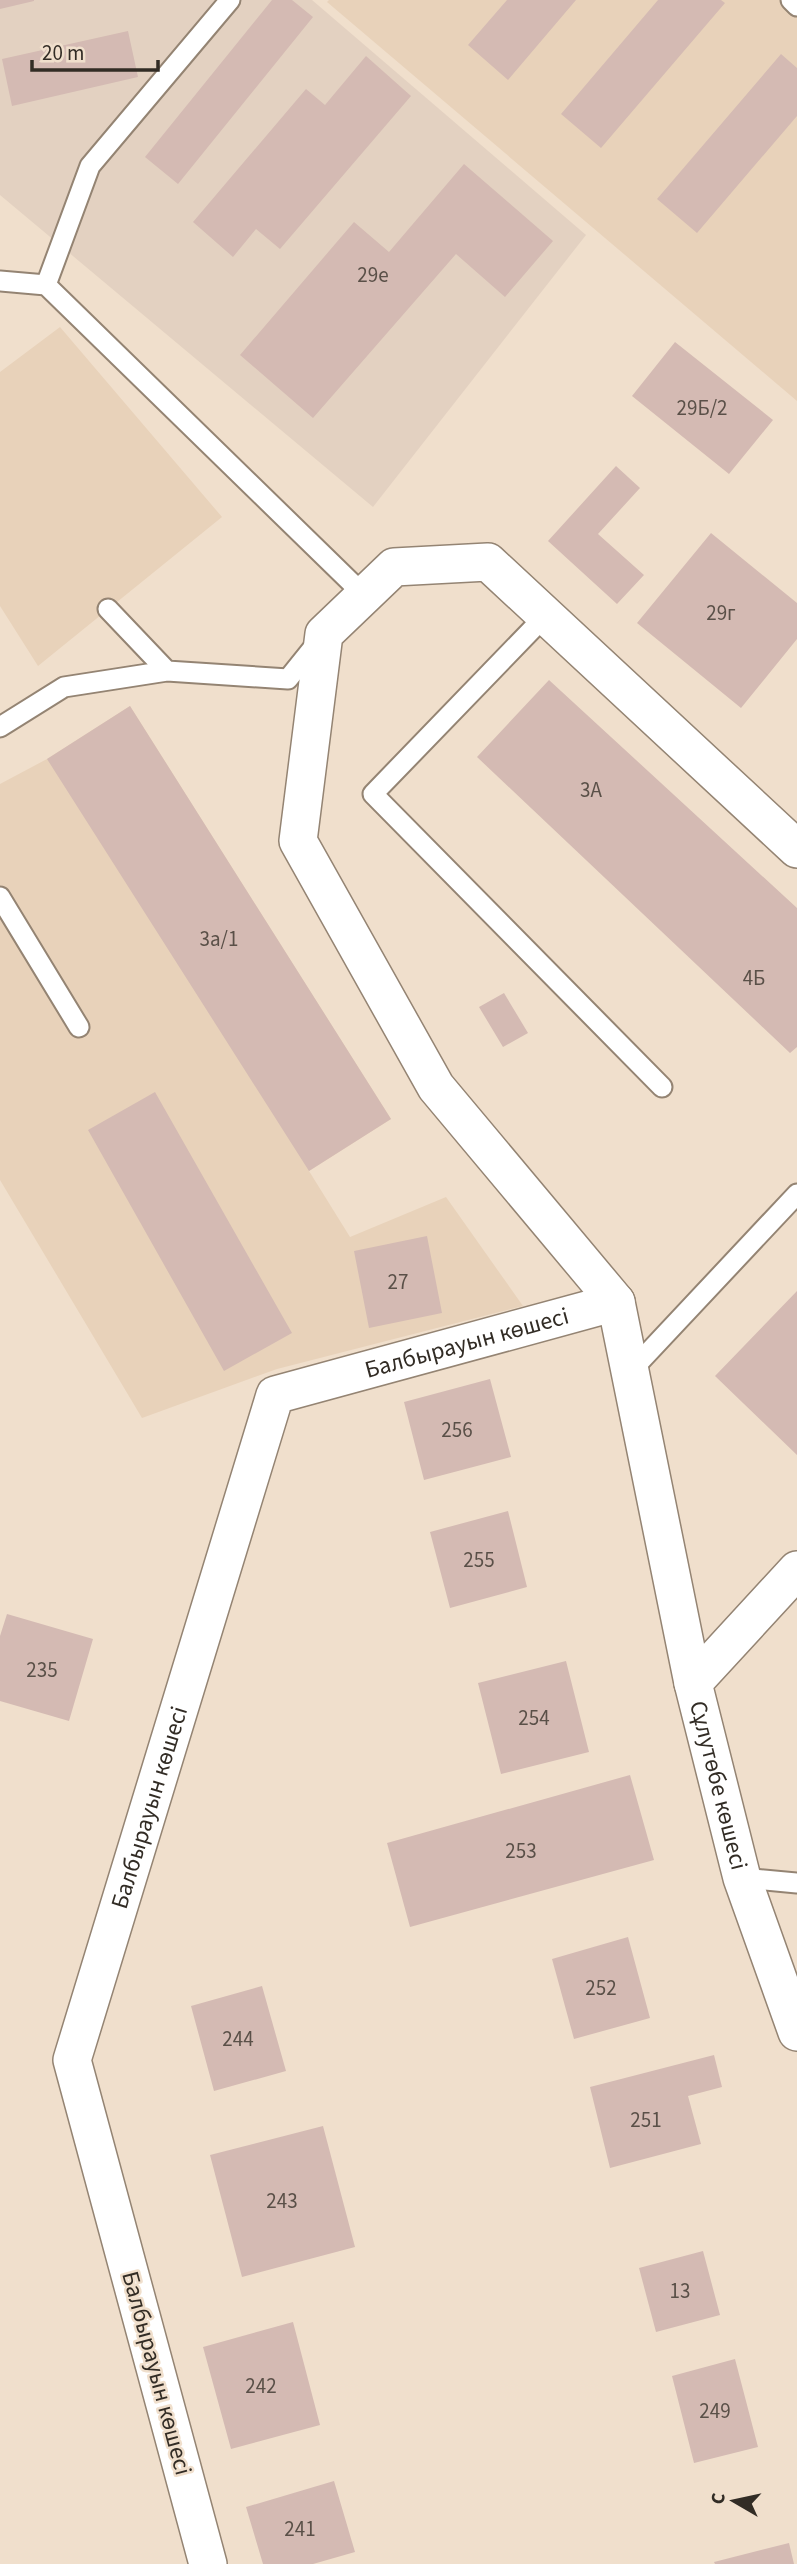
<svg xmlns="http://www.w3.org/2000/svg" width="797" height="2564" font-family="'Source Sans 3',sans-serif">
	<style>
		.built { fill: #e8d2ba }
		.industrial { fill: #e3d1c1 }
		.building { fill: #d4bab3 }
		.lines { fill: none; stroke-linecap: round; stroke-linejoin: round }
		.lane-casing { stroke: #948473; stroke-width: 23 }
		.street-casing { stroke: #948473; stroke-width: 40 }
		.lane { stroke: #fff; stroke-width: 19 }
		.street { stroke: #fff; stroke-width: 37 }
		.labels { text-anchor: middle; stroke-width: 5; stroke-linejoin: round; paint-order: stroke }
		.number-label { font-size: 21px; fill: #5a5048 }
		.street-label { font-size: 24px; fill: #322c25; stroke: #f0dfcc }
	</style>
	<rect width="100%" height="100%" fill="#f0dfcc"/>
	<path class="built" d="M329,0H797V401L327,2Z
		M60,327L222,517L38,666L0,606V372Z
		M130,706L391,1119L309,1171L350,1237L446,1197L523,1306L277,1369L142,1418L0,1180V784L47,759Z"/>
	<path class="industrial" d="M0,0H312L586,235L373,507L0,195Z"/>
	<path class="building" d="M0,0H34V1L0,9Z
		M272,0H292L313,17L178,184L145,157Z
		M507,0H576L508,80L468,45Z
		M658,0H721L725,3L601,148L561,114Z
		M128,31L138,77L12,106L2,59Z
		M781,54L797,68V116L697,233L657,199Z
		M366,56L411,96L280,249L256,229L233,257L193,222L306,89L325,105Z
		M464,164L553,241L505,297L456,254L313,418L240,355L354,222L389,252Z
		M675,342L773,420L729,474L632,396Z
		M616,466L640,488L598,534L644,575L617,604L548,541Z
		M711,533L797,603V639L741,708L637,623Z
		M549,680L797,908V1047L790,1053L477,757Z
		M130,706L391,1119L309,1171L47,759Z
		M504,993L528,1033L503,1047L479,1007Z
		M155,1092L292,1333L224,1371L88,1130Z
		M427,1236L442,1313L369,1328L354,1251Z
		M797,1291V1455L715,1376Z
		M490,1379L511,1457L424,1480L404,1402Z
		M508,1511L527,1587L450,1608L430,1532Z
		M7,1614L93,1639L69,1721L0,1701V1636Z
		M566,1661L589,1752L501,1774L478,1683Z
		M630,1775L654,1860L410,1927L387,1843Z
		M628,1937L650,2018L574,2039L552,1959Z
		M262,1986L286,2071L214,2091L191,2006Z
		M714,2055L722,2087L688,2096L701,2144L610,2168L590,2087Z
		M323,2126L355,2247L242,2277L210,2155Z
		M703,2251L720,2315L656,2332L639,2268Z
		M293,2322L320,2425L231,2449L203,2347Z
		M735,2359L758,2447L694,2463L672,2376Z
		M334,2481L355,2552L313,2564H263L246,2507Z
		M789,2543L794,2564H715L714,2562Z"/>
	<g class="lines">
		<defs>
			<path id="lane" d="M791,0L797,6
				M0,281L46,285L364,595
				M46,285L90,166L230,0
				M108,609L167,671
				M546,615L373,794L662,1087
				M0,727L64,687L167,671L288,679L317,643
				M0,897L79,1027
				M630,1372L797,1194
				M742,1878L797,1883"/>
			<g id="street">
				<path id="s1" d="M797,1570L693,1683L742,1878L797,2032"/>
				<path d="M693,1683L616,1302L436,1087L298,841L324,634L394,567L488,562L797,849"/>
				<path id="s2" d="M208,2564L72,2060L275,1395L616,1302"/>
			</g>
		</defs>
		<use href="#lane" class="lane-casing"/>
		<use href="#street" class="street-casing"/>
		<use href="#lane" class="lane"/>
		<use href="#street" class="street"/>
	</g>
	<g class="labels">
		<g class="number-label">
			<text x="373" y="282">29е</text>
			<text x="702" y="415">29Б/2</text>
			<text x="721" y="620">29г</text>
			<text x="591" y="797">3А</text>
			<text x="219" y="946">3а/1</text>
			<text x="754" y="985">4Б</text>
			<text x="398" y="1289">27</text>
			<text x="457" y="1437">256</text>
			<text x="479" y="1567">255</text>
			<text x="42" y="1677">235</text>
			<text x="534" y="1725">254</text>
			<text x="521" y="1858">253</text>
			<text x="601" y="1995">252</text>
			<text x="238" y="2046">244</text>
			<text x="646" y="2127">251</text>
			<text x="282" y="2208">243</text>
			<text x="680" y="2298">13</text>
			<text x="261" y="2393">242</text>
			<text x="715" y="2418">249</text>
			<text x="300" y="2536">241</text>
		</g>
		<g class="street-label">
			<text dy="8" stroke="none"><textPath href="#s2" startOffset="1416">Балбырауын көшесі</textPath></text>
			<text dy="8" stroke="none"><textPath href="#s1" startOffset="259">Сұлутөбе көшесі</textPath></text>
			<text dy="8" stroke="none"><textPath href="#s2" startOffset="786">Балбырауын көшесі</textPath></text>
			<text transform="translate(157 2373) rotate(75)" y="8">Балбырауын көшесі</text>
		</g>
	</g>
	<g transform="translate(734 2501) rotate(279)" stroke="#f0dfcc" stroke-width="5" paint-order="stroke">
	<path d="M0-5L12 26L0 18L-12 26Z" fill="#322c25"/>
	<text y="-10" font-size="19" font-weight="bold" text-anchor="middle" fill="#322c25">С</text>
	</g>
	<path d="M32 60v10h126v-10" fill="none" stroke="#322c25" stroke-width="3.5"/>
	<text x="42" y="60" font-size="21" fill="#322c25" stroke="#f0dfcc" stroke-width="5" paint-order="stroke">20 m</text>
</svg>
